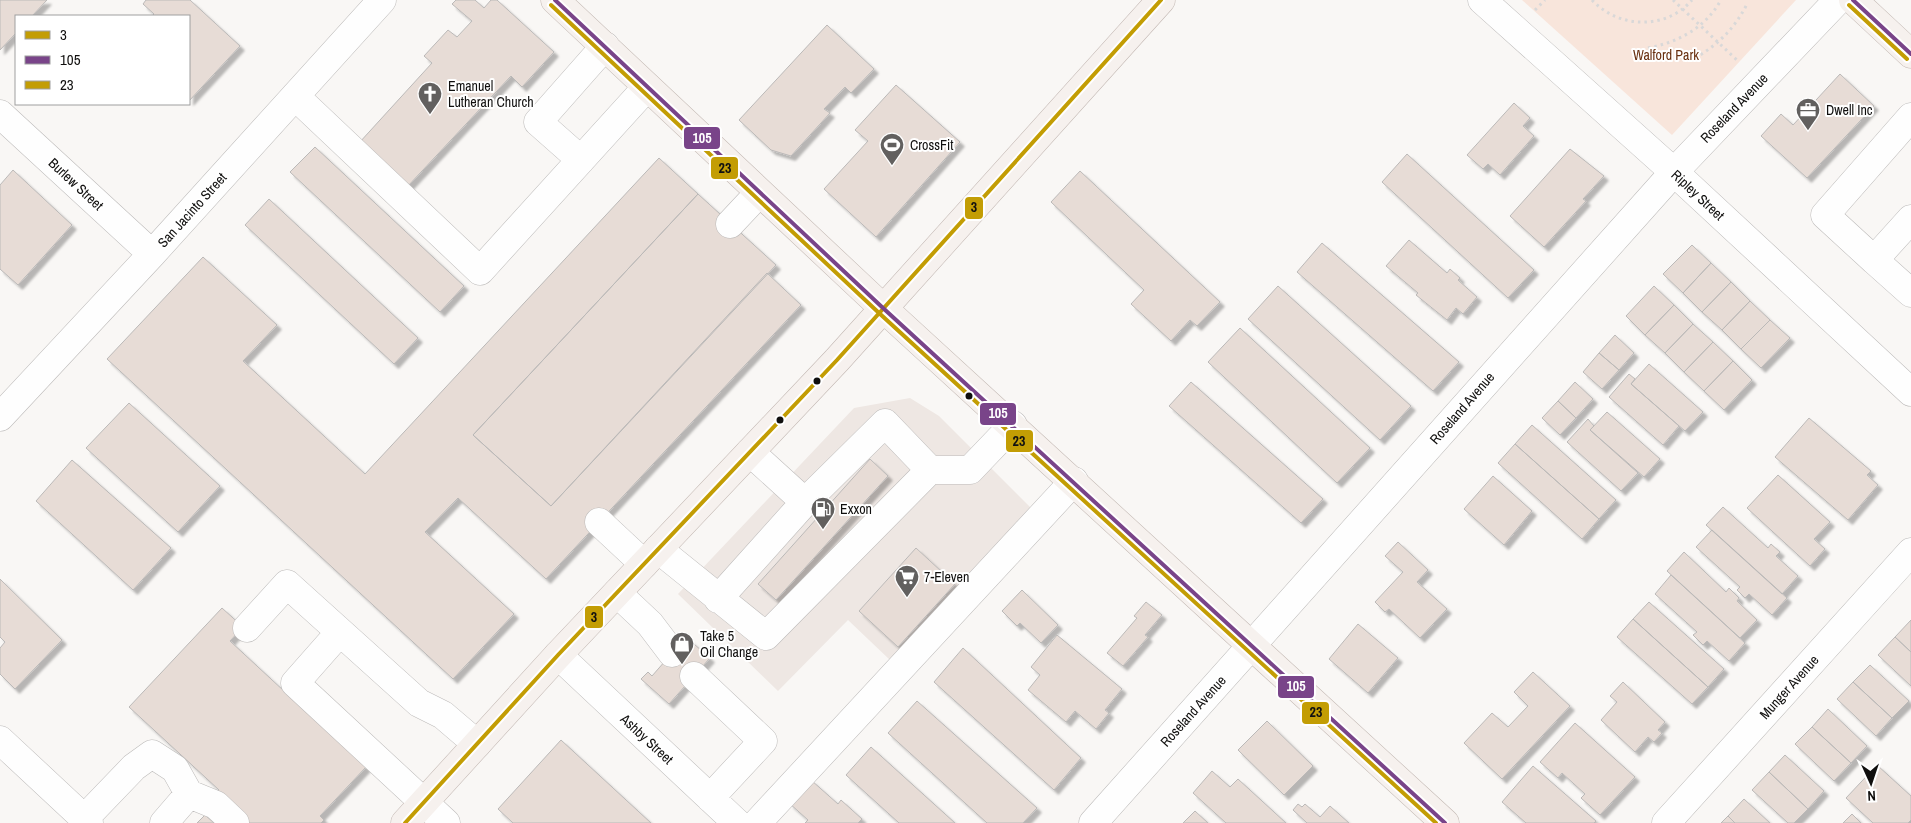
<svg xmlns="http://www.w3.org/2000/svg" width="1911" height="823" font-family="'Archivo Narrow',sans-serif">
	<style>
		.built { fill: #eee7e3 }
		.green { fill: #f8e5db }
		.building { fill: #e7dcd6; stroke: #bbb9b8; filter: url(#shadow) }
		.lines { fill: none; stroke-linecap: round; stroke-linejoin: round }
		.minor-casing { stroke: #bcbab9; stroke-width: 29 }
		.major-casing { stroke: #c1b6b1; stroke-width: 29 }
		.path { stroke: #d9d8d8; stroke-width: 3; stroke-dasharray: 2.5 4; stroke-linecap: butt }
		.minor { stroke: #fefefe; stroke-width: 28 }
		.major { stroke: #f6f1ee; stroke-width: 28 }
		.bus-1-casing { stroke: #fff; stroke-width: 8 }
		.bus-2-casing { stroke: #fff; stroke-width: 8 }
		.bus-3-casing { stroke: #fff; stroke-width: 8 }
		.bus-1 { stroke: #c39d04; stroke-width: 4 }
		.bus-2 { stroke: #794489; stroke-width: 4 }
		.bus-3 { stroke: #c39d04; stroke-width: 4 }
		.bus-dot { fill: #100f0e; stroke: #fff; stroke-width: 2 }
		.labels { text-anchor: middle; stroke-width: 4; stroke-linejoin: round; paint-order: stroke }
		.park-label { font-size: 14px; fill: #682f0f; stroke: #fff }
		.poi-label { font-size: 14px; fill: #100f0e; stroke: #fff; text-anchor: start }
		.street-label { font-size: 14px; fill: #100f0e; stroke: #fff }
		.line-badge { stroke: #fff; stroke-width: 2 }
		.badge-label { font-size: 14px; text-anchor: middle; font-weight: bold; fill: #fff }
		.pale-badge-label { font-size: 14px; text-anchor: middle; font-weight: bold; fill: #111 }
	</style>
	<defs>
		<filter id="shadow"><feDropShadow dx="4.5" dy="4.5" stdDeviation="1" flood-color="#0004"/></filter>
	</defs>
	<rect width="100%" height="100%" fill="#f9f7f5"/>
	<path class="built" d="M910,398L939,416L1034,511L890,660L848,620L778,691L678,594L854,408Z"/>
	<path class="green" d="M1522,0H1796L1672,135Z"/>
	<path class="building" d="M0,0H47L32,16H16V33L0,50Z
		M146,0H190L240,46L189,101V16H152L154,14L143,4Z
		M456,0H475L484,8L491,0H497L554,52L522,87L511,76L407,187L359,143L432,63L424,56L448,30L457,37L472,21L452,4Z
		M827,25L874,69L851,93L845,87L824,109L830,113L791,156L771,150L739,120Z
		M1840,74L1874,106L1807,178L1761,136L1781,114L1793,125Z
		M896,85L960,142L876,237L824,189L868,141L855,130Z
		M1514,103L1530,118L1523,126L1534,136L1500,175L1488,164L1483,169L1467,155Z
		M315,147L464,286L440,312L290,172Z
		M1570,149L1604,176L1583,199L1586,201L1544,247L1510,216Z
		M1407,154L1534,270L1508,298L1382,182Z
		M659,158L698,194L473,435L551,506L767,273L801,305L546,579L458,498L425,532L514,614L453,679L107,359L203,257L277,325L243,361L365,474Z
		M13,170L72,225L18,285L0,269V185Z
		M1080,171L1220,302L1197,326L1190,320L1171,341L1131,304L1144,290L1051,202Z
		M698,194L776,265L551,506L473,435Z
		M269,199L418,338L394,364L245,225Z
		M1409,240L1447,273L1450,269L1460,278L1458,280L1477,297L1463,314L1456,308L1447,320L1416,295L1418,293L1386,266Z
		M1322,243L1459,362L1433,391L1297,272Z
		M1692,245L1711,263L1683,293L1663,274Z
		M1711,263L1731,282L1702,312L1683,293Z
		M1731,282L1750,301L1722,330L1702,312Z
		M1278,286L1411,406L1380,440L1248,319Z
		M1654,286L1674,305L1645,335L1626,316Z
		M1750,301L1770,320L1741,349L1722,330Z
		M1674,305L1693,324L1665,353L1645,335Z
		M1770,320L1790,338L1761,368L1741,349Z
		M1693,324L1713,342L1684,372L1665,353Z
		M1240,328L1370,448L1337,483L1208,362Z
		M1615,335L1634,353L1619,370L1599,353Z
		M1713,342L1733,361L1704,391L1684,372Z
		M1599,353L1619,370L1602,389L1583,372Z
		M1733,361L1752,380L1724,410L1704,391Z
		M1649,364L1703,412L1685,431L1631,384Z
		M1629,374L1635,379L1631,384L1679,426L1663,445L1609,397Z
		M1191,382L1323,499L1301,523L1169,406Z
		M1575,382L1593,399L1576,418L1558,401Z
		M1558,401L1576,418L1560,435L1542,418Z
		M129,403L220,486L178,532L86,448Z
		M1607,412L1660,459L1644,477L1590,430Z
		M1809,418L1871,471L1867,475L1878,485L1848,520L1775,457Z
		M1588,419L1594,426L1590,430L1638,473L1621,491L1567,442Z
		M1532,425L1616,500L1599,519L1515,444Z
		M1515,444L1599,519L1582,539L1498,463Z
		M870,459L888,476L776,600L758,584Z
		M72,460L171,548L133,590L36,501Z
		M1778,475L1830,522L1814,539L1825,549L1810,566L1747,508Z
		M1493,476L1532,511L1504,545L1464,509Z
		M1723,507L1768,548L1771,544L1780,552L1776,556L1798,576L1782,594L1706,525Z
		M1712,530L1787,598L1772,615L1749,594L1745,598L1737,590L1740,587L1696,547Z
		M1398,542L1428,570L1417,582L1447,609L1420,638L1389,609L1385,612L1375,602L1403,572L1385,556Z
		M916,548L955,584L898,647L859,611Z
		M1684,552L1726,592L1729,588L1739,598L1737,601L1757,620L1740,638L1667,571Z
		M1671,575L1745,643L1729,661L1707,641L1703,645L1693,635L1697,632L1655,594Z
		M0,579L62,640L15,689L0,674V648L5,642L0,637Z
		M1022,590L1058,625L1041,643L1020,623L1017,626L1002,611Z
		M1146,602L1162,615L1145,635L1148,637L1123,666L1107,653L1137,618L1134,616Z
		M1649,602L1724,669L1708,687L1633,619Z
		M222,608L243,627L230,641L366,767L320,816L324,820L321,823H247L215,794L219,790L129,707Z
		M1633,619L1708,687L1692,704L1617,637Z
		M1911,620V652L1895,637Z
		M1358,624L1398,658L1368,693L1329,659Z
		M1057,635L1122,689L1105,710L1109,713L1096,729L1075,711L1066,722L1028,690L1040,675L1031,667Z
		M686,637L710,658L669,704L641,679L648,672L652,676Z
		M1895,637L1911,652V686L1878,655Z
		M963,648L1081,758L1054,790L934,682Z
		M1870,665L1909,701L1892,718L1853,682Z
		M1533,672L1570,706L1502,779L1464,743L1492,713L1508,727L1528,706L1514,692Z
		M1623,682L1665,722L1658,730L1662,733L1654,742L1648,737L1635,752L1601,720L1617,702L1610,696Z
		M1853,682L1892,718L1876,736L1837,699Z
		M917,701L1037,808L1023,823H987L888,733Z
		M1828,709L1867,746L1851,763L1812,727Z
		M1267,721L1313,766L1284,795L1238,750Z
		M1575,723L1635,777L1600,815L1581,798L1585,794L1562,773L1558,778L1540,762Z
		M1812,727L1851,763L1834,781L1795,744Z
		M561,740L651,823H513L498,809Z
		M871,747L955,823H899L846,775Z
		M1785,755L1824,791L1808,809L1769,772Z
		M1877,765L1911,796V820L1908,823H1873L1846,798Z
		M1533,766L1596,821L1594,823H1526L1502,802Z
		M1212,771L1230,787L1238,779L1286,823H1226L1193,793Z
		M1769,772L1808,809L1794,823H1788L1752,790Z
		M811,780L838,804L841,800L862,819L858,823H805L808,820L789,803Z
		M1744,799L1770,823H1735L1728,816Z
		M1298,804L1302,807L1305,804L1320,817L1330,806L1349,823H1307L1293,810Z
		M1195,811L1208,823H1183Z
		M1852,814L1861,823H1843Z
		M205,815L214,823H197Z
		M1728,816L1735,823H1721Z"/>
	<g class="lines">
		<defs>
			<path id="minor" d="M1482,0L1674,172L1911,392
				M295,96L480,271L647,87
				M0,114L152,254
				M1911,117L1825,215L1874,260L1911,219
				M581,160L538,122L605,46
				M730,224L759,193
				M1874,260L1911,293
				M0,417L152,254L382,0
				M750,452L805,502
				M599,522L644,564
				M658,549L766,636L930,470H970L1013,425
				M617,593L650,624L672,653
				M718,599L805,502L885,423L930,470
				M247,628L287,584L419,703L443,715L477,744
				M340,632L295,683L446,823
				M558,655L737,823
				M694,676L763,741L710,798
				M0,740L89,823
				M189,794L216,805L235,823
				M84,819L134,767L152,754L175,769L189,794L164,823
				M757,823L1074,481
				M1093,823L1674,172L1838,0
				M1666,823L1911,552"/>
			<path id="major" d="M555,0L883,308L1445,823
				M1853,0L1911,54
				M405,823L558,655L837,360L1161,0"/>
		</defs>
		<use href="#minor" class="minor-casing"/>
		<use href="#major" class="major-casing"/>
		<path class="path" d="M1592,0C1619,29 1666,30 1692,0
			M1673,0L1738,61
			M1535,10L1545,0
			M1648,48C1679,42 1705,28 1721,0
			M1695,58C1718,45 1735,28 1747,4"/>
		<use href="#minor" class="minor"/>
		<use href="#major" class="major"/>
		<defs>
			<path id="bus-1" d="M405,823L558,655L837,360L1161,0"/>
			<path id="bus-2" d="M555,0L883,308L1445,823
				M1853,0L1911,54"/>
			<path id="bus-3" d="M551,5L879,313L1436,823
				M1849,5L1907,59"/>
		</defs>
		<use href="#bus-1" class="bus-1-casing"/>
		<use href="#bus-2" class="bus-2-casing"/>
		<use href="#bus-3" class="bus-3-casing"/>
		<use href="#bus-1" class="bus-1"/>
		<use href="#bus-2" class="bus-2"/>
		<use href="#bus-3" class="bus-3"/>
	</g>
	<defs>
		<symbol id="church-pin" viewBox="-11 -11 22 30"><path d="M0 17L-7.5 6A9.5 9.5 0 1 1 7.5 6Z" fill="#62605f" stroke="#fff"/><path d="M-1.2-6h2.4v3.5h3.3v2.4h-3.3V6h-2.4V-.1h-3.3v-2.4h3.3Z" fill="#fff"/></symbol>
		<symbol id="office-pin" viewBox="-11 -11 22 30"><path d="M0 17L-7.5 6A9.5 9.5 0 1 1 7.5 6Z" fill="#62605f" stroke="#fff"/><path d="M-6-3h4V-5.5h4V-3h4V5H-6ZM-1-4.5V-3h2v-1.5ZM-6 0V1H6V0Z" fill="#fff"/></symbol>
		<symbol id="stadium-pin" viewBox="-11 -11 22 30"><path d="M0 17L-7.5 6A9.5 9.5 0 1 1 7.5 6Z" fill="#62605f" stroke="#fff"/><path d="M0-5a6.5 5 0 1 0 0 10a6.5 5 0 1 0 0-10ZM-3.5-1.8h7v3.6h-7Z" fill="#fff"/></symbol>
		<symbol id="fuel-pin" viewBox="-11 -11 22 30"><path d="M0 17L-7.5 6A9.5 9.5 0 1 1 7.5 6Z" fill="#62605f" stroke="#fff"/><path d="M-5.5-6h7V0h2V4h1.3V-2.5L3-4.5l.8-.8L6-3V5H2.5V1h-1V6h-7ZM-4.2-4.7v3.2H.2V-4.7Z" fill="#fff"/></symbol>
		<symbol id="supermarket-pin" viewBox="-11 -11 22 30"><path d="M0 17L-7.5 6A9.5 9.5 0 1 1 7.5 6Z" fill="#62605f" stroke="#fff"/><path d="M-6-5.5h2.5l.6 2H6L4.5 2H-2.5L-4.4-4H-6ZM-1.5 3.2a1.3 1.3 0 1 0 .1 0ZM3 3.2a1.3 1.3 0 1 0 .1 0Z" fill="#fff"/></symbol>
		<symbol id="shop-pin" viewBox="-11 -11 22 30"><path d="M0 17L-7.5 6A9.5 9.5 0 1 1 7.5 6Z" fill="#62605f" stroke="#fff"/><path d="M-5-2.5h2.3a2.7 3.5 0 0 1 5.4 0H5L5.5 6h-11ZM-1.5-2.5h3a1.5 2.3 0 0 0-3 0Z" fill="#fff"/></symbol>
	</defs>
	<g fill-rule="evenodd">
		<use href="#church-pin" x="416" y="80" width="28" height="38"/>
		<use href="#office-pin" x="1794" y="96" width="28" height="38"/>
		<use href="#stadium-pin" x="878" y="131" width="28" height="38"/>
		<use href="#fuel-pin" x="809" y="495" width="28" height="38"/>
		<use href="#supermarket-pin" x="893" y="563" width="28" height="38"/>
		<use href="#shop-pin" x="668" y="630" width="28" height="38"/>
	</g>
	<g class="bus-dot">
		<circle cx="817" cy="381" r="4.5"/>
		<circle cx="969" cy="396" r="4.5"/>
		<circle cx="780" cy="420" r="4.5"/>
	</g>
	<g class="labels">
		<g class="park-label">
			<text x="1666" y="60">Walford Park</text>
		</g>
		<g class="poi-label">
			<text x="448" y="91">Emanuel<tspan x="448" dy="16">Lutheran Church</tspan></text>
			<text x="1826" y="115">Dwell Inc</text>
			<text x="910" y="150">CrossFit</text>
			<text x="840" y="514">Exxon</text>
			<text x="924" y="582">7-Eleven</text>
			<text x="700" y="641">Take 5<tspan x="700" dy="16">Oil Change</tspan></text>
		</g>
		<g class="street-label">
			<text transform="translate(1734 108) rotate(-46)" y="5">Roseland Avenue</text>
			<text transform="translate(76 184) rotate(43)" y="5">Burlew Street</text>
			<text transform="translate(1698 195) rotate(43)" y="5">Ripley Street</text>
			<text transform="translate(192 210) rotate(-48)" y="5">San Jacinto Street</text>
			<text transform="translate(1462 408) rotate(-49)" y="5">Roseland Avenue</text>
			<text transform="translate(1789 687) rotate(-48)" y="5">Munger Avenue</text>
			<text transform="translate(1193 711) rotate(-48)" y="5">Roseland Avenue</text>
			<text transform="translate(647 739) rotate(43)" y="5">Ashby Street</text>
		</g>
	</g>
	<g class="line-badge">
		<rect x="683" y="126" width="38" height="24" rx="5" fill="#794489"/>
		<rect x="710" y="156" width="29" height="24" rx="5" fill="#c39d04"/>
		<rect x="964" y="196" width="20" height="24" rx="5" fill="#c39d04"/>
		<rect x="979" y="402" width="38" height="24" rx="5" fill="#794489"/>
		<rect x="1005" y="429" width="29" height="24" rx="5" fill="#c39d04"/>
		<rect x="584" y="605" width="20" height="24" rx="5" fill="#c39d04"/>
		<rect x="1277" y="675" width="38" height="24" rx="5" fill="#794489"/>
		<rect x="1301" y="701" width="29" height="24" rx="5" fill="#c39d04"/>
	</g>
	<g class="badge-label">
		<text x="702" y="143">105</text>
		<text x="998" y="418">105</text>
		<text x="1296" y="691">105</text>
	</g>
	<g class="pale-badge-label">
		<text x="725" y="173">23</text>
		<text x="974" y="212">3</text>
		<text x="1019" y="446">23</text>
		<text x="594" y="622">3</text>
		<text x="1316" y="717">23</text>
	</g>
	<rect x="15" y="15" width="175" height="90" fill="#ffffff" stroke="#9f9f9f"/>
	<rect x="25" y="31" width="25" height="8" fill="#c39d04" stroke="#9f9f9f"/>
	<text x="60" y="40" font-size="15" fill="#100f0e">3</text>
	<rect x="25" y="56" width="25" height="8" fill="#794489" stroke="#9f9f9f"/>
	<text x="60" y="65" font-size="15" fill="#100f0e">105</text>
	<rect x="25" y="81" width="25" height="8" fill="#c39d04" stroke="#9f9f9f"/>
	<text x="60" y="90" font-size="15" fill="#100f0e">23</text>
	<g transform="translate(1871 783) rotate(177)" stroke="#ffffff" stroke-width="4" paint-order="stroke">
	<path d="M0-4L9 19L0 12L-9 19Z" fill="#100f0e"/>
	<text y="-8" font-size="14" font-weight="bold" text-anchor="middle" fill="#100f0e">N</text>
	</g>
</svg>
